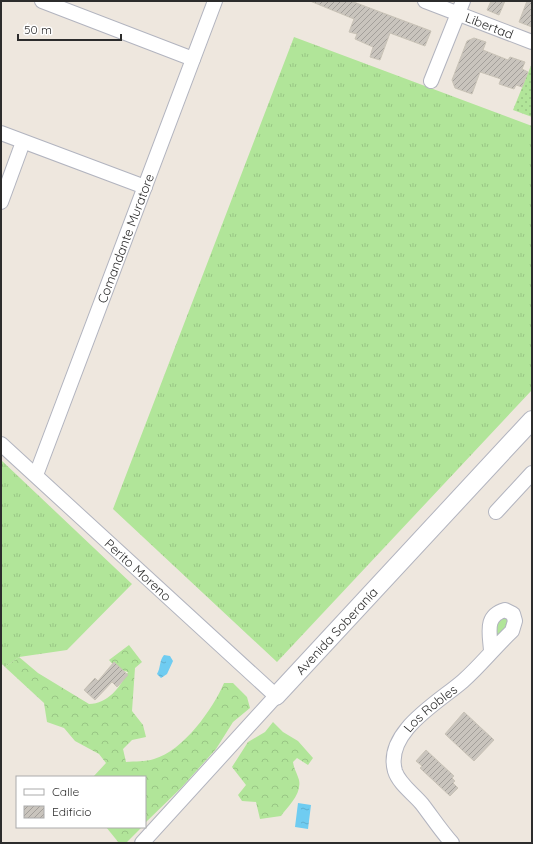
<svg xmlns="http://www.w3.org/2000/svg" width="533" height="844" font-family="Quicksand,sans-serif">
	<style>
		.grass { fill: url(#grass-tufts) }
		.forest { fill: url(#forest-crowns) }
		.park { fill: url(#park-dots) }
		.water { fill: url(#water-ripples) }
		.building { fill: url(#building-hatch); stroke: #c9c3b7 }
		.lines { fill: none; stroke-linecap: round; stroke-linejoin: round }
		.minor-casing { stroke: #b2b4bf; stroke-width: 16 }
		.tertiary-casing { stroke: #b2b4bf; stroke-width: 20 }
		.minor { stroke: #fff; stroke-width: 14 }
		.tertiary { stroke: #fff; stroke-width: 18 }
		.labels { text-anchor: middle; stroke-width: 3; stroke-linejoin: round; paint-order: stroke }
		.street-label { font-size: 13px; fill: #2c2c2c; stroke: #fff }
	</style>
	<defs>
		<pattern id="grass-tufts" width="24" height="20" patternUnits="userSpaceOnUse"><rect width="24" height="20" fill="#b1e599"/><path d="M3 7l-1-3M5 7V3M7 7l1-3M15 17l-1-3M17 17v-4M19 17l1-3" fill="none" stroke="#98c584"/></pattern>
		<pattern id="forest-crowns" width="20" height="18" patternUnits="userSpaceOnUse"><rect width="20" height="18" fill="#b1e599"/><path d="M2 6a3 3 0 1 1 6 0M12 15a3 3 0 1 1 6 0" fill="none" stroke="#98c584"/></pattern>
		<pattern id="park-dots" width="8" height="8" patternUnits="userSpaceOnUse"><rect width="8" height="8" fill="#b1e599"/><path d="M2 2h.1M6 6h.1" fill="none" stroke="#98c584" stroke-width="1.8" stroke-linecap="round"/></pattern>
		<pattern id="water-ripples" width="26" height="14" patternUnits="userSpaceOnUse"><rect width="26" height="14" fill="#6fccf1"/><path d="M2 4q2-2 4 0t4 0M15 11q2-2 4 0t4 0" fill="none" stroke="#60afcf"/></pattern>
		<pattern id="building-hatch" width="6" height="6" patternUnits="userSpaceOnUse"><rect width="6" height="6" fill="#c9c4bd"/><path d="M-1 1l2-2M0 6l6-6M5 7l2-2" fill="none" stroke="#a39f9a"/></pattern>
	</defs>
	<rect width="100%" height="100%" fill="#eee7de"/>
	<path class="grass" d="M294,37L532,126V390L277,662L113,509Z
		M1,460L132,584L67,650L19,657L5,667L1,663Z
		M502,617L508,620L506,628L498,635L495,634V623Z"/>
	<path class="forest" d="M129,645L142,662L135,668L132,711L143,725L146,737L132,740L123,749L126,762C135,761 145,762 154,759C183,751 213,709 224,683H233L247,697L250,708L233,722L216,749L181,788L145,823V777H93L106,763L99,754L75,741L64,728L47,722L44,703L5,667L19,657L38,673L89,704C108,704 120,687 128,672L117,669L109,660Z
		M273,722L283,732L298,741L313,758L308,765L297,758L293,762C294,769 297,773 299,780C302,794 288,806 281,816L260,819L256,802L242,801L238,795L246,785L232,767L248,742L265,732Z
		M106,827H142L126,843H119Z"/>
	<path class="park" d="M532,63V117L513,110Z"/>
	<path class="water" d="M164,655L170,656L173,661L167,674L161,678L157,674C161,667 159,661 164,655Z
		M298,803L311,805L308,829L295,827Z"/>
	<path class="building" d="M310,1H351L431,31L425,46L390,33L380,60L370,57L373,47L355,39L357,34L349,32L354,19Z
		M491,1H505L499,15L487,10Z
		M527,1H532V27L519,22Z
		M474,38L486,42L483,50L508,60L510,57L525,62L522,69L528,72L522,87L516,85L514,89L499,84L501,79L480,72L472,94L455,88L452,80L467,41Z
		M114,662L128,675L117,687L112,682L95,700L84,690L95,678L98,681Z
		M464,712L494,740L474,761L445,734Z
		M426,750L454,776L452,778L455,781L453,783L458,788L450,796L420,768L422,766L416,761Z"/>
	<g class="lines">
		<defs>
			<g id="minor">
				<path d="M42,1L193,59"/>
				<path id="s1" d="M425,1L532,42"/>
				<path d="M431,81L463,1"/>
				<path d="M1,133L145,187"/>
				<path d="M1,202L23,142"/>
				<path id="s2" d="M1,444L276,696L142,843"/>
				<path id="s3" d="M36,475L215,1"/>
				<path d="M496,512L532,473"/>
				<path id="s4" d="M452,843C441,831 432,817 422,804C414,794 399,784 395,771C384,732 439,702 463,681C480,666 495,647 512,631L515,621L513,614L505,610C484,616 490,633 491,651"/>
			</g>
			<g id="tertiary">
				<path id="s5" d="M276,696L532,420"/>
			</g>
		</defs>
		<use href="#minor" class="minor-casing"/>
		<use href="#tertiary" class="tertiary-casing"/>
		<use href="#minor" class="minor"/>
		<use href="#tertiary" class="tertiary"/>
	</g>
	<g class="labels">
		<g class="street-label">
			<text dy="5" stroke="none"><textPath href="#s1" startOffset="69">Libertad</textPath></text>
			<text dy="5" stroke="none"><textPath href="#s3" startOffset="253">Comandante Muratore</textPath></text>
			<text dy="5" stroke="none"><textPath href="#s2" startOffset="186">Perito Moreno</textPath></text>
			<text dy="5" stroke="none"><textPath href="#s5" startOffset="89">Avenida Soberanía</textPath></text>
			<text dy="5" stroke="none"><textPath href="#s4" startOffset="169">Los Robles</textPath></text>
		</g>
	</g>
	<rect width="533" height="844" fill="none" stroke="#2c2c2c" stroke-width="4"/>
	<rect x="16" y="776" width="130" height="52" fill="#ffffff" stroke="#ababab"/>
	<rect x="24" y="789" width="20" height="6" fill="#ffffff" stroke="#ababab"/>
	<text x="52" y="796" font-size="12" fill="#2c2c2c">Calle</text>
	<rect x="24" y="806" width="20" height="12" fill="url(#building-hatch)" stroke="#ababab"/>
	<text x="52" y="816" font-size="12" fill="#2c2c2c">Edificio</text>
	<path d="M18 34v6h103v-6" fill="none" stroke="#2c2c2c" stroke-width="2"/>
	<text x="24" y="34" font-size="12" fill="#2c2c2c" stroke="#ffffff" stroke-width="3" paint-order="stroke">50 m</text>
</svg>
